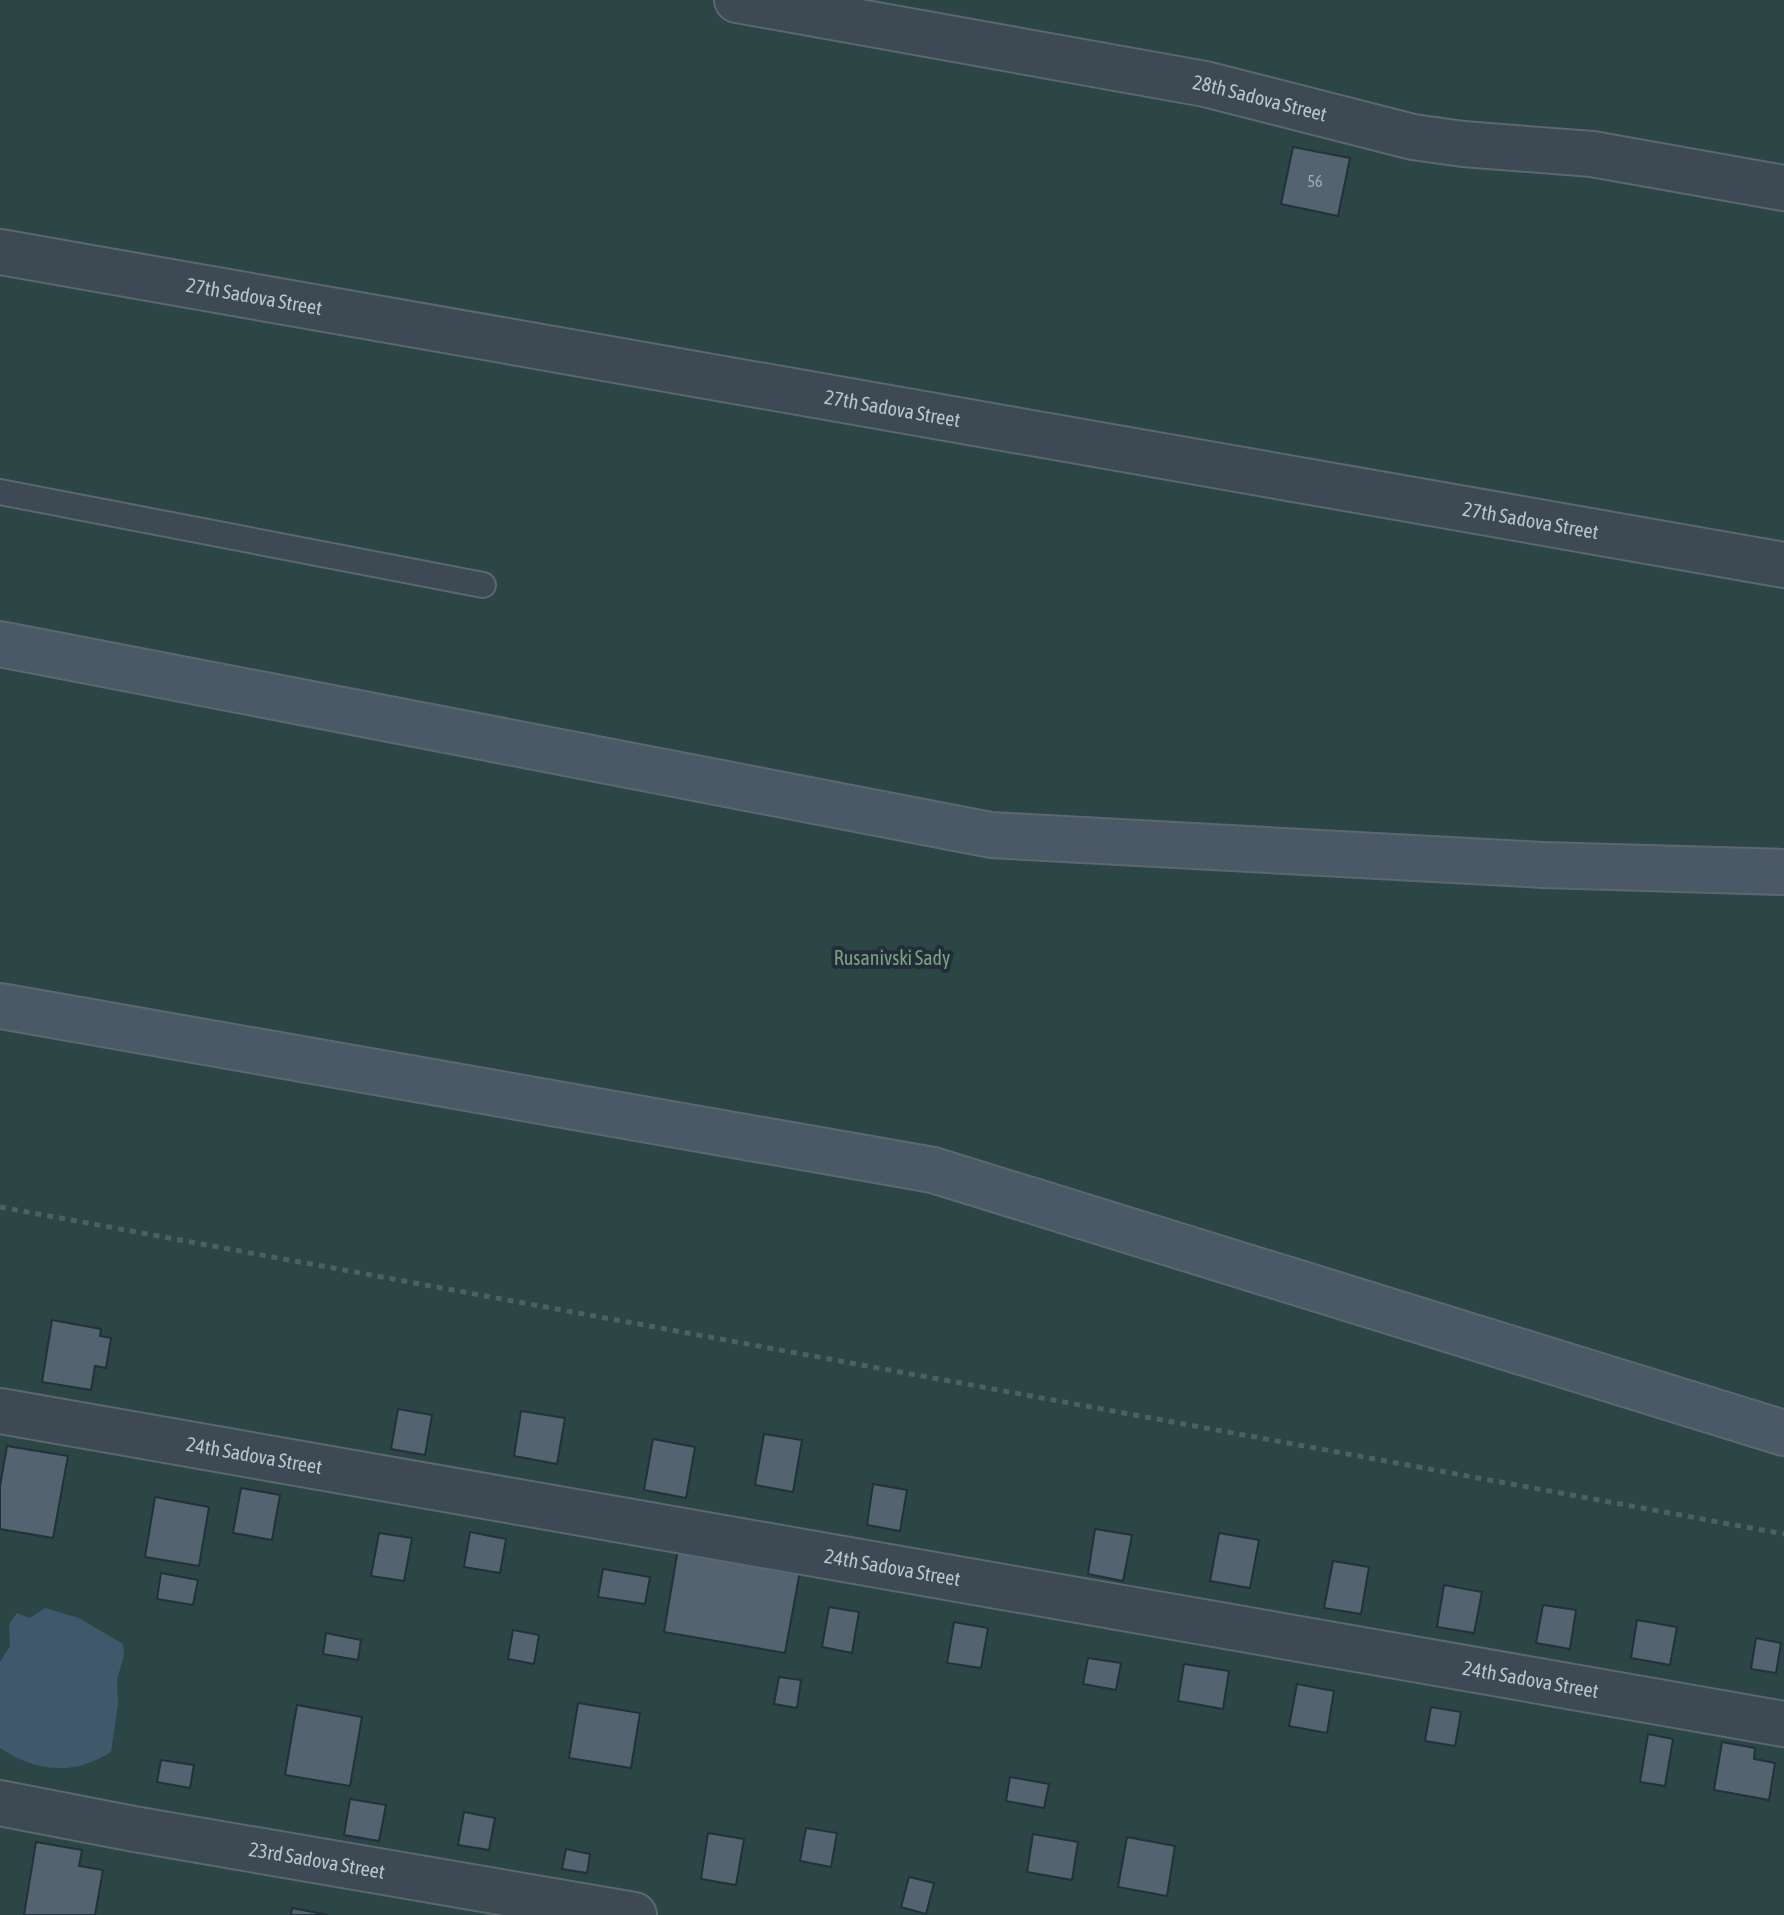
<svg xmlns="http://www.w3.org/2000/svg" width="1784" height="1915" font-family="'Asap Condensed',sans-serif">
	<style>
		.green { fill: #2c4645 }
		.water { fill: #3f586c }
		.building { fill: #546370; stroke: #24303b; stroke-width: 2 }
		.lines { fill: none; stroke-linecap: round; stroke-linejoin: round }
		.lane-casing { stroke: #5c6770; stroke-width: 28 }
		.street-casing { stroke: #5c6770; stroke-width: 48 }
		.secondary-casing { stroke: #5c6770; stroke-width: 48 }
		.path { stroke: #4b6262; stroke-width: 5; stroke-dasharray: 6 6; stroke-linecap: butt }
		.lane { stroke: #3d4953; stroke-width: 24 }
		.street { stroke: #3d4953; stroke-width: 44 }
		.secondary { stroke: #4b5966; stroke-width: 44 }
		.labels { text-anchor: middle; stroke-width: 8; stroke-linejoin: round; paint-order: stroke }
		.number-label { font-size: 16px; fill: #a1acb6 }
		.street-label { font-size: 20px; fill: #bbc4cd; stroke: #222e39 }
		.park-label { font-size: 20px; fill: #7aa27e; stroke: #222e39 }
	</style>
	<rect width="100%" height="100%" fill="#293843"/>
	<path class="green" d="M0,0H1784V1915H0Z"/>
	<path class="water" d="M45,1608L79,1618L123,1644L124,1655L117,1680L118,1704L111,1752C73,1776 36,1772 0,1748V1662L10,1646L9,1624L17,1613L30,1618Z"/>
	<path class="building" d="M1293,147L1350,158L1338,216L1281,204Z
		M52,1320L101,1329L100,1336L111,1338L106,1368L95,1366L91,1390L42,1382Z
		M398,1409L432,1415L425,1455L391,1449Z
		M521,1411L565,1418L557,1464L514,1456Z
		M764,1434L802,1440L793,1492L755,1485Z
		M653,1439L695,1447L686,1498L644,1490Z
		M7,1446L68,1456L53,1538L0,1529V1486Z
		M873,1484L907,1490L900,1531L867,1525Z
		M241,1488L280,1495L272,1540L233,1533Z
		M155,1497L209,1507L199,1566L145,1557Z
		M1095,1529L1132,1535L1123,1581L1088,1574Z
		M470,1532L506,1539L500,1573L464,1567Z
		M379,1533L412,1538L404,1581L371,1576Z
		M1219,1533L1259,1540L1250,1588L1210,1581Z
		M678,1549L800,1571L785,1653L664,1632Z
		M1333,1561L1369,1567L1361,1614L1324,1608Z
		M603,1569L650,1577L645,1604L598,1597Z
		M161,1573L198,1580L193,1605L157,1599Z
		M1444,1585L1482,1592L1474,1633L1437,1627Z
		M1543,1605L1576,1610L1570,1649L1536,1643Z
		M829,1607L859,1612L852,1653L822,1647Z
		M1637,1620L1677,1627L1670,1665L1631,1658Z
		M954,1622L988,1628L981,1668L947,1663Z
		M513,1630L539,1635L534,1664L508,1659Z
		M326,1633L361,1640L358,1660L323,1654Z
		M1756,1638L1781,1643L1776,1673L1751,1669Z
		M1088,1658L1121,1663L1116,1690L1083,1684Z
		M1184,1664L1229,1671L1223,1709L1178,1701Z
		M779,1677L801,1680L797,1708L774,1704Z
		M1297,1684L1334,1691L1327,1733L1289,1726Z
		M578,1703L640,1713L631,1768L569,1758Z
		M297,1705L362,1717L350,1786L285,1775Z
		M1431,1707L1461,1712L1455,1746L1425,1741Z
		M1648,1734L1673,1739L1665,1786L1640,1782Z
		M1722,1742L1755,1748L1754,1759L1775,1763L1769,1800L1714,1790Z
		M161,1760L194,1765L190,1788L157,1782Z
		M1010,1777L1049,1784L1044,1808L1006,1801Z
		M350,1799L386,1805L379,1841L344,1835Z
		M464,1812L495,1818L489,1850L458,1845Z
		M806,1828L837,1833L831,1867L800,1861Z
		M708,1833L744,1839L736,1885L701,1879Z
		M1033,1834L1078,1842L1072,1880L1027,1872Z
		M1127,1837L1175,1846L1167,1896L1118,1887Z
		M36,1842L82,1850L79,1866L103,1870L95,1915H24Z
		M566,1849L590,1854L587,1873L562,1869Z
		M909,1877L934,1883L926,1914L901,1907Z
		M292,1908L328,1915H291Z"/>
	<g class="lines">
		<defs>
			<path id="lane" d="M0,492L483,585"/>
			<g id="street">
				<path id="s1" d="M737,0L1205,84L1413,137L1463,144L1592,154L1784,188"/>
				<path id="s2" d="M0,252L1784,565"/>
				<path id="s3" d="M0,1411L1784,1724"/>
				<path id="s4" d="M0,1803L134,1829L634,1915"/>
			</g>
			<path id="secondary" d="M0,644L991,835L1543,865L1784,872
				M0,1006L933,1170L1784,1433"/>
		</defs>
		<use href="#lane" class="lane-casing"/>
		<use href="#street" class="street-casing"/>
		<use href="#secondary" class="secondary-casing"/>
		<path class="path" d="M0,1207L1784,1534"/>
		<use href="#lane" class="lane"/>
		<use href="#street" class="street"/>
		<use href="#secondary" class="secondary"/>
	</g>
	<g class="labels">
		<g class="number-label">
			<text x="1315" y="187">56</text>
		</g>
		<g class="street-label">
			<text dy="7" stroke="none"><textPath href="#s1" startOffset="532">28th Sadova Street</textPath></text>
			<text dy="7" stroke="none"><textPath href="#s2" startOffset="258">27th Sadova Street</textPath></text>
			<text dy="7" stroke="none"><textPath href="#s2" startOffset="906">27th Sadova Street</textPath></text>
			<text dy="7" stroke="none"><textPath href="#s2" startOffset="1554">27th Sadova Street</textPath></text>
			<text dy="7" stroke="none"><textPath href="#s3" startOffset="258">24th Sadova Street</textPath></text>
			<text dy="7" stroke="none"><textPath href="#s3" startOffset="906">24th Sadova Street</textPath></text>
			<text dy="7" stroke="none"><textPath href="#s3" startOffset="1554">24th Sadova Street</textPath></text>
			<text dy="7" stroke="none"><textPath href="#s4" startOffset="322">23rd Sadova Street</textPath></text>
		</g>
		<g class="park-label">
			<text x="892" y="965">Rusanivski Sady</text>
		</g>
	</g>
</svg>
